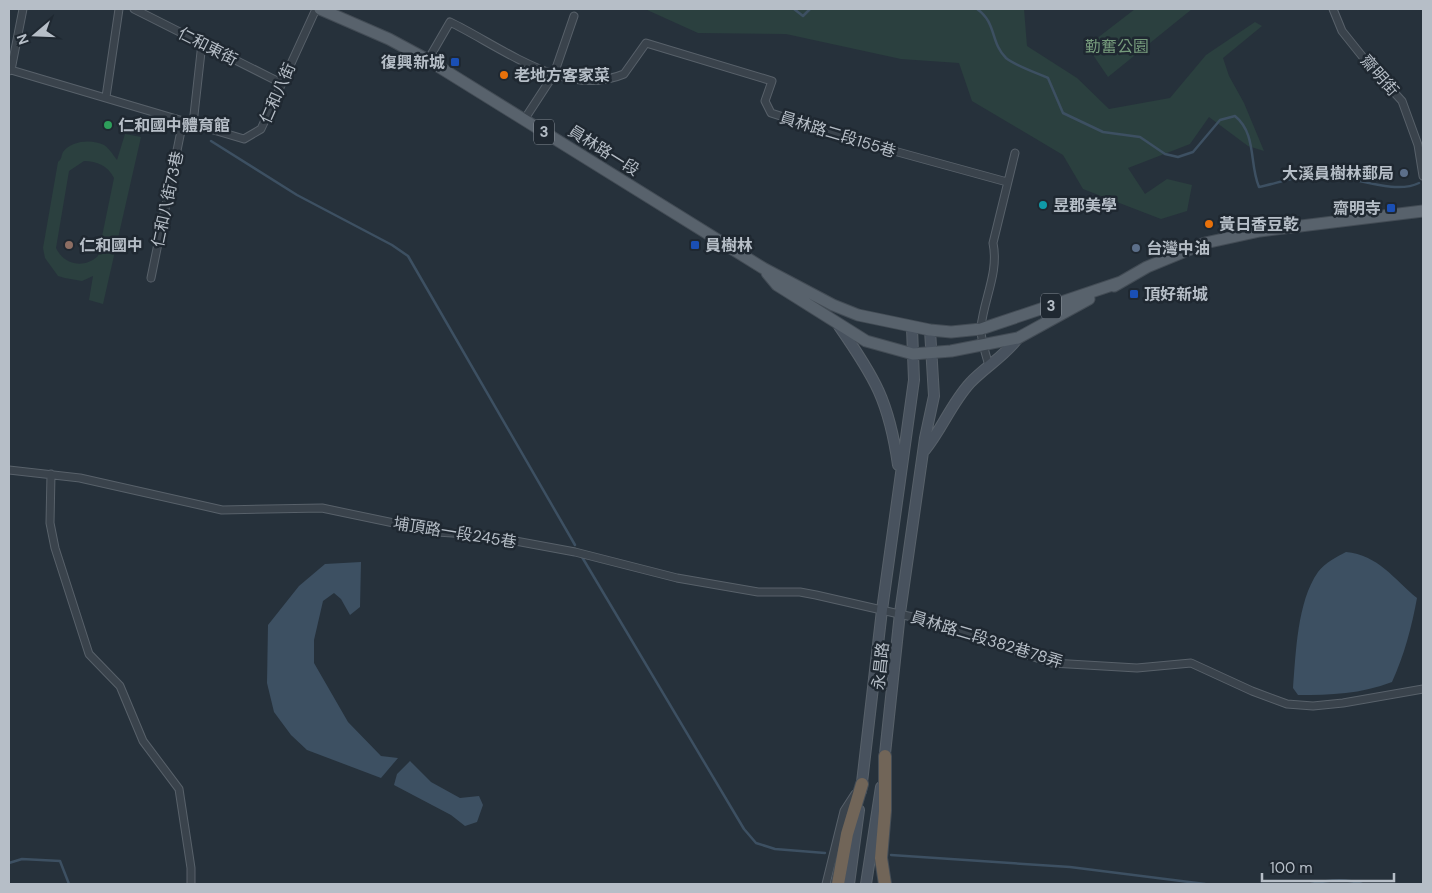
<svg xmlns="http://www.w3.org/2000/svg" width="1432" height="893" font-family="'DM Sans','Noto Sans TC',sans-serif">
	<style>
		.green { fill: #2b403f; fill-rule: evenodd }
		.water { fill: #3d5062 }
		.lines { fill: none; stroke-linecap: round; stroke-linejoin: round }
		.stream { stroke: #3d5062; stroke-width: 2.5 }
		.minor-casing { stroke: #58616a; stroke-width: 9 }
		.secondary-casing { stroke: #58616a; stroke-width: 12 }
		.primary-casing { stroke: #434c55; stroke-width: 13 }
		.motorway-casing { stroke: #454e57; stroke-width: 14 }
		.minor { stroke: #3a434c; stroke-width: 7 }
		.secondary { stroke: #48525e; stroke-width: 10 }
		.primary { stroke: #58626c; stroke-width: 11 }
		.motorway { stroke: #716558; stroke-width: 12 }
		.transit-dot { fill: #1a4fb4; stroke: #1f2831; stroke-width: 2 }
		.food-dot { fill: #e8710a; stroke: #1f2831; stroke-width: 2 }
		.leisure-dot { fill: #2e9e5b; stroke: #1f2831; stroke-width: 2 }
		.service-dot { fill: #5c6f8a; stroke: #1f2831; stroke-width: 2 }
		.culture-dot { fill: #0f9aa8; stroke: #1f2831; stroke-width: 2 }
		.education-dot { fill: #8d6e63; stroke: #1f2831; stroke-width: 2 }
		.labels { text-anchor: middle; stroke-width: 5; stroke-linejoin: round; paint-order: stroke }
		.shield { fill: #1f2831; stroke: #89919a; stroke-width: 1 }
		.shield-label { font-size: 15px; font-weight: bold; fill: #b6bec7 }
		.street-label { font-size: 16px; fill: #b6bec7; stroke: #1f2831 }
		.park-label { font-size: 16px; fill: #769b7c; stroke: #1f2831 }
		.poi-label { font-size: 16px; font-weight: bold; fill: #b6bec7; stroke: #1f2831; text-anchor: start }
	</style>
	<rect width="100%" height="100%" fill="#26313b"/>
	<path class="green" d="M645,9H1024L1027,46L1077,78L1109,109L1170,98L1206,55L1255,22L1262,26L1223,58L1229,76L1244,103L1264,151L1248,146L1209,117L1190,144L1128,168L1145,194L1167,179L1192,185L1187,211L1161,219L1083,189L1063,155L972,101L959,63L901,59L786,34L698,33Z
		M1135,9H1192L1108,77L1087,46Z
		M125,134L141,137L103,304L89,300L93,276L82,281L65,278L58,276L45,258L43,248L58,162C62,159 61,156 63,152C72,140 92,139 104,145C109,148 113,155 117,160ZM84,161C97,161 108,166 114,178L98,256C84,269 64,265 56,248L69,171Z"/>
	<path class="water" d="M1346,552C1378,555 1394,579 1417,598C1412,626 1404,656 1392,682C1361,694 1331,695 1298,695L1293,688C1296,653 1297,602 1318,572C1325,563 1336,557 1346,552Z
		M361,562L360,607L350,615L341,599L334,593L323,601L314,640V663L348,722L381,756L398,758L381,778L307,750L291,735L274,712L267,683L268,625L299,586L325,564Z
		M410,761L431,782L460,798L479,796L483,805L477,822L465,826L451,815L394,785L397,774Z"/>
	<g class="lines">
		<path class="stream" d="M794,9L803,16L810,9
			M977,9C997,23 990,42 1006,58C1014,65 1037,73 1048,78L1063,113L1103,132L1140,137L1165,154L1178,157L1193,152L1220,120L1235,116C1257,134 1249,164 1259,187C1278,183 1300,175 1320,175C1349,174 1393,196 1419,183
			M211,141L297,195L392,245L408,256L575,545
			M582,557L744,829L756,843L775,849L825,853
			M891,855L1070,867L1205,884
			M9,863L22,859L60,861L69,884
			M1311,884C1327,880 1346,878 1362,884"/>
		<defs>
			<path id="minor" d="M134,9L281,83
				M1333,9L1342,31L1370,66L1402,101L1418,145L1423,176
				M428,60L450,22C500,46 565,99 624,74L646,43L772,81L765,101L771,113L865,143L1007,182
				M11,70L244,139L261,129L316,9
				M9,71L11,70L23,9
				M106,97L119,9
				M524,120L554,74L574,16
				M193,124L202,43
				M151,278L183,121
				M989,366C986,354 980,339 981,327C984,298 999,273 993,243L1015,153
				M9,470L80,478L222,510L322,508L437,532L483,535L575,552L677,578L758,592H800L816,595L921,619L1052,663L1137,668L1191,663L1252,691L1287,704L1313,706L1343,703L1423,689
				M51,474L50,523L55,548L89,654L120,686L143,741L179,789L191,868V884
				M826,884L844,811L855,794"/>
			<path id="secondary" d="M839,326C875,378 889,401 898,465
				M925,450C942,429 951,404 970,383C985,367 1005,356 1018,338
				M884,763L900,613L925,438L934,396L930,330
				M861,791L882,610L914,380L912,328
				M849,884L859,810
				M866,884L881,787"/>
			<path id="primary" d="M320,9L389,39L428,60L763,268L833,305L858,315L930,330L951,332L981,329L1121,282
				M767,273L777,285L866,341L913,354L951,351L1018,338L1089,299
				M1114,286L1147,267L1205,243L1260,231L1423,211"/>
			<path id="motorway" d="M885,756V811L881,858L885,884
				M838,884L847,834L862,784"/>
		</defs>
		<use href="#minor" class="minor-casing"/>
		<use href="#secondary" class="secondary-casing"/>
		<use href="#primary" class="primary-casing"/>
		<use href="#motorway" class="motorway-casing"/>
		<use href="#minor" class="minor"/>
		<use href="#secondary" class="secondary"/>
		<use href="#primary" class="primary"/>
		<use href="#motorway" class="motorway"/>
	</g>
	<g class="transit-dot">
		<rect x="450" y="57" width="10" height="10" rx="2.5"/>
		<rect x="1386" y="203" width="10" height="10" rx="2.5"/>
		<rect x="690" y="240" width="10" height="10" rx="2.5"/>
		<rect x="1129" y="289" width="10" height="10" rx="2.5"/>
	</g>
	<g class="food-dot">
		<circle cx="504" cy="75" r="5"/>
		<circle cx="1209" cy="224" r="5"/>
	</g>
	<circle class="leisure-dot" cx="108" cy="125" r="5"/>
	<g class="service-dot">
		<circle cx="1404" cy="173" r="5"/>
		<circle cx="1136" cy="248" r="5"/>
	</g>
	<circle class="culture-dot" cx="1043" cy="205" r="5"/>
	<circle class="education-dot" cx="69" cy="245" r="5"/>
	<g class="labels">
		<g class="shield">
			<rect x="534" y="119.5" width="20" height="25" rx="4"/>
			<rect x="1041" y="293.5" width="20" height="25" rx="4"/>
		</g>
		<g class="shield-label">
			<text x="544" y="137">3</text>
			<text x="1051" y="311">3</text>
		</g>
		<g class="street-label">
			<text transform="translate(208 46) rotate(27)" y="6">仁和東街</text>
			<text transform="translate(1380 75) rotate(49)" y="6">齋明街</text>
			<text transform="translate(277 93) rotate(-66)" y="6">仁和八街</text>
			<text transform="translate(838 134) rotate(17)" y="6">員林路二段155巷</text>
			<text transform="translate(604 150) rotate(32)" y="6">員林路一段</text>
			<text transform="translate(167 199) rotate(-78)" y="6">仁和八街73巷</text>
			<text transform="translate(455 532) rotate(9)" y="6">埔頂路一段245巷</text>
			<text transform="translate(987 639) rotate(17)" y="6">員林路二段382巷78弄</text>
			<text transform="translate(880 666) rotate(-84)" y="6">永昌路</text>
		</g>
		<g class="park-label">
			<text x="1117" y="52">勤奮公園</text>
		</g>
		<g class="poi-label">
			<text x="445" y="68" text-anchor="end">復興新城</text>
			<text x="514" y="81">老地方客家菜</text>
			<text x="118" y="131">仁和國中體育館</text>
			<text x="1394" y="179" text-anchor="end">大溪員樹林郵局</text>
			<text x="1053" y="211">昱郡美學</text>
			<text x="1381" y="214" text-anchor="end">齋明寺</text>
			<text x="1219" y="230">黃日香豆乾</text>
			<text x="79" y="251">仁和國中</text>
			<text x="705" y="251">員樹林</text>
			<text x="1146" y="254">台灣中油</text>
			<text x="1144" y="300">頂好新城</text>
		</g>
	</g>
	<rect width="1432" height="893" fill="none" stroke="#b6bec7" stroke-width="20"/>
	<g transform="translate(35 35) rotate(251)" stroke="#1f2831" stroke-width="4" paint-order="stroke">
	<path d="M0-4L9 19L0 12L-9 19Z" fill="#b6bec7"/>
	<text y="-8" font-size="14" font-weight="bold" text-anchor="middle" fill="#b6bec7">N</text>
	</g>
	<path d="M1262 873v8h132v-8" fill="none" stroke="#b6bec7" stroke-width="2.5"/>
	<text x="1270" y="873" font-size="15" fill="#b6bec7" stroke="#1f2831" stroke-width="4" paint-order="stroke">100 m</text>
</svg>
